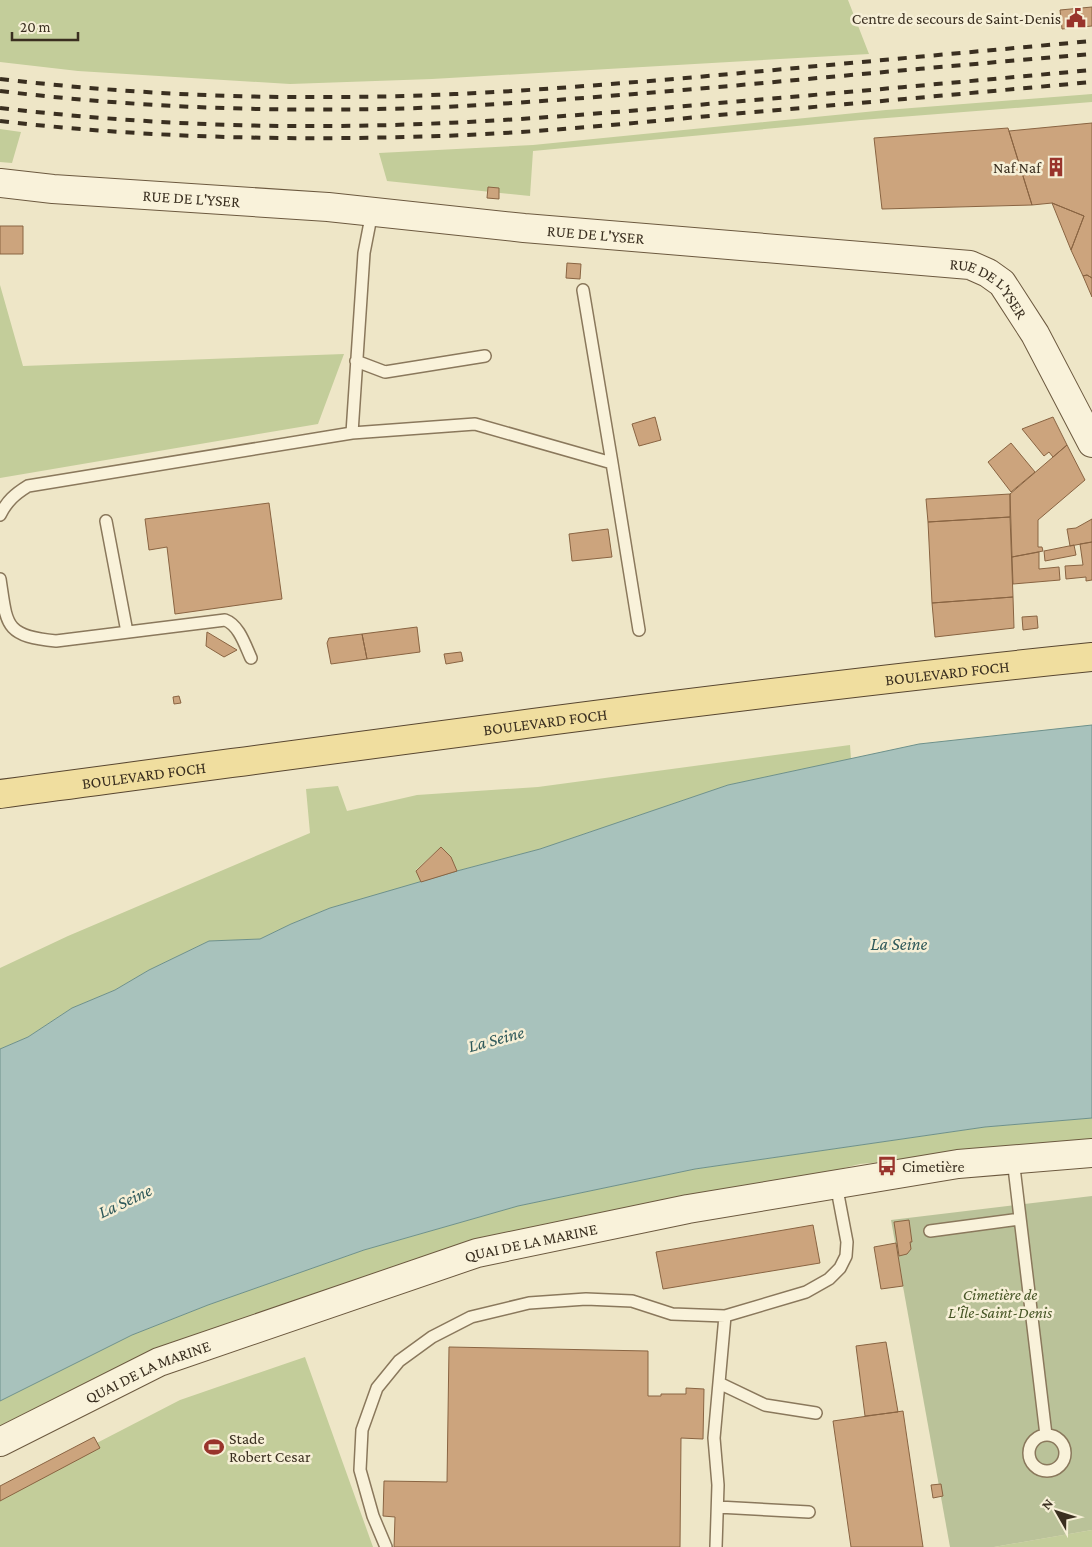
<svg xmlns="http://www.w3.org/2000/svg" width="1092" height="1547" font-family="'Crimson Pro',serif">
	<style>
		.green { fill: #c3cd9a }
		.cemetery { fill: #bac299 }
		.water { fill: #a8c2bc; stroke: #6e918b }
		.building { fill: #cca47d; stroke: #896442 }
		.lines { fill: none; stroke-linecap: round; stroke-linejoin: round }
		.lane-casing { stroke: #8a785c; stroke-width: 14 }
		.secondary-casing { stroke: #6c593f; stroke-width: 30 }
		.primary-casing { stroke: #584630; stroke-width: 30 }
		.lane { stroke: #f9f2da; stroke-width: 11 }
		.secondary { stroke: #f9f2da; stroke-width: 28 }
		.primary { stroke: #f0de9f; stroke-width: 28 }
		.rail { stroke: #3a2f20; stroke-width: 4; stroke-dasharray: 9 9; stroke-linecap: butt }
		.labels { text-anchor: middle; stroke-width: 5; stroke-linejoin: round; paint-order: stroke }
		.poi-label { font-size: 16px; fill: #3a2f20; stroke: #f6efd6; text-anchor: end }
		.street-label { font-size: 16px; fill: #3a2f20; stroke: #f6efd6 }
		.park-label { font-size: 16px; font-style: italic; fill: #475626; stroke: #f6efd6 }
		.water-label { font-size: 18px; font-style: italic; fill: #2f595a; stroke: #f6efd6 }
	</style>
	<rect width="100%" height="100%" fill="#eee6c7"/>
	<path class="green" d="M0,0H848L869,54L432,79L290,84L78,71L0,62Z
		M1092,94V102L861,120L533,151L530,196L387,181L379,153L533,145L886,110Z
		M0,129L21,132L12,163L0,162Z
		M0,285L23,366L344,354L318,424L0,478Z
		M850,745L851,759L728,785L540,849L457,871L451,857L441,847L416,870L421,882L330,908L291,924L260,939L209,941L149,970L115,990L72,1008L28,1037L0,1049V968L68,936L310,833L306,789L338,786L347,811L417,795L538,787Z
		M1092,1118V1143L860,1164L804,1178L552,1226L0,1432V1401L132,1335L208,1305L364,1250L518,1206L695,1169L985,1127Z
		M305,1357L373,1547H0V1493L180,1400Z
		M1092,1530V1547H994Z"/>
	<path class="cemetery" d="M1092,1196V1530L994,1547H950L891,1220Z"/>
	<path class="water" d="M1092,725V1118L985,1127L695,1169L518,1206L364,1250L208,1305L132,1335L0,1401V1049L28,1037L72,1008L115,990L149,970L209,941L260,939L291,924L330,908L457,871L540,849L728,785L919,744Z"/>
	<path class="building" d="M1092,7V26L1062,29L1060,10Z
		M1092,123V278L1087,275L1083,276L1071,250L1084,216L1052,203L1032,205L1009,131Z
		M1008,128L1032,205L882,209L874,138Z
		M488,187L499,188V199L487,198Z
		M1052,203L1084,216L1071,250Z
		M0,226H23V254H0Z
		M567,263L581,264L580,279L566,278Z
		M1087,275L1092,278V297L1083,276Z
		M655,417L661,440L639,446L632,424Z
		M1053,417L1067,445L1053,457L1049,452L1044,456L1022,429Z
		M1011,443L1035,472L1011,492L988,462Z
		M1067,445L1085,480L1038,520V547H1042L1043,551L1012,557L1010,494Z
		M1010,494V517L928,522L926,499Z
		M269,503L282,599L175,614L167,547L149,550L145,519Z
		M1010,517L1013,597L932,603L928,522Z
		M1092,519V542L1070,546L1067,529L1076,528Z
		M608,529L612,557L572,561L569,534Z
		M1092,542V580L1086,581V577L1066,579L1065,566L1083,565L1080,544Z
		M1074,545L1076,555L1045,561L1044,551Z
		M1039,552V569L1059,567L1060,580L1013,584L1012,557Z
		M1013,597L1014,628L935,637L932,603Z
		M1037,616L1038,628L1023,630L1022,617Z
		M417,627L420,652L367,659L362,634Z
		M207,632L237,650L224,657L206,646Z
		M362,634L367,659L331,664L327,643L329,638Z
		M461,652L463,661L446,664L444,654Z
		M179,696L181,703L174,704L173,697Z
		M441,847L451,857L457,871L421,882L416,871Z
		M909,1220L912,1242H910L911,1249L907,1254L899,1256L894,1222Z
		M813,1225L820,1263L663,1289L656,1252Z
		M896,1243L903,1286L881,1289L874,1247Z
		M886,1342L898,1412L865,1416L856,1346Z
		M449,1347L648,1351V1396H661V1394H686V1388L704,1389L703,1439L681,1438L680,1547H394L395,1517L383,1516L384,1481L447,1482Z
		M903,1411L923,1547H851L833,1421Z
		M94,1437L100,1448L0,1501V1486Z
		M941,1484L943,1496L933,1498L931,1485Z"/>
	<g class="lines">
		<defs>
			<path id="lane" d="M583,290L612,463
				M356,361L385,372L485,356
				M352,433L475,424L612,463L639,630
				M0,515C7,501 15,494 28,486L352,433L364,253L372,212
				M106,521L127,632
				M0,579C7,625 4,636 56,641L225,620C239,625 245,645 251,658
				M1013,1159L1046,1435
				M930,1231L1020,1219
				M719,1383L765,1405L816,1413
				M1029 1453a18 18 0 1 1 36 0a18 18 0 1 1-36 0Z
				M718,1507L809,1512
				M386,1547L373,1516L360,1470L362,1430L377,1388L399,1361L432,1337L471,1317L529,1303L586,1299L632,1301L672,1314L725,1316L806,1292L829,1279L840,1268L846,1256L847,1242L836,1184
				M716,1547L718,1485L714,1438L725,1316"/>
			<g id="secondary">
				<path id="s1" d="M0,183L53,189L328,207L524,228L970,265L988,273L1002,283L1035,334L1092,443"/>
				<path id="s2" d="M0,1442L159,1362L477,1253L688,1209L958,1164L1092,1153"/>
			</g>
			<g id="primary">
				<path id="s3" d="M0,794C364,746 727,694 1092,657"/>
			</g>
		</defs>
		<use href="#lane" class="lane-casing"/>
		<use href="#secondary" class="secondary-casing"/>
		<use href="#primary" class="primary-casing"/>
		<use href="#lane" class="lane"/>
		<use href="#secondary" class="secondary"/>
		<use href="#primary" class="primary"/>
		<path class="rail" d="M0,79C111,92 223,98 335,97C456,97 577,87 697,77C829,65 960,53 1092,41
			M0,91C147,109 297,113 445,107C540,102 635,94 730,86C851,75 971,64 1092,54
			M0,108C111,121 223,127 335,126C467,125 599,114 730,102C851,92 971,81 1092,70
			M0,121C146,138 293,141 439,136C536,133 634,123 730,114C851,104 971,93 1092,82"/>
	</g>
	<defs>
		<symbol id="civic-bare" viewBox="-9 -9 18 18"><path d="M-.6-6.5H3V-4.5H.6V-3L4-1V1h2V6H-6V1h2V-1L-.6-3ZM-1.2 2.5V6h2.4V2.5Z" fill="#99342c" stroke="#f6efd6" stroke-width="2.5" paint-order="stroke"/></symbol>
		<symbol id="building-bare" viewBox="-9 -9 18 18"><path d="M-4-6H4V6H1V3H-1V6H-4ZM-2.5-4.3h1.7v1.8h-1.7ZM.8-4.3h1.7v1.8H.8ZM-2.5-1h1.7V.8h-1.7ZM.8-1h1.7V.8H.8Z" fill="#99342c" stroke="#f6efd6" stroke-width="2.5" paint-order="stroke"/></symbol>
		<symbol id="bus-bare" viewBox="-9 -9 18 18"><path d="M-5-6H5V4H4V6H2V4H-2V6H-4V4H-5ZM-3.5-4V0h7V-4ZM-3.5 1.2v1.5H-2V1.2ZM2 1.2v1.5H3.5V1.2Z" fill="#99342c" stroke="#f6efd6" stroke-width="2.5" paint-order="stroke"/></symbol>
		<symbol id="stadium-bare" viewBox="-9 -9 18 18"><path d="M0-5a6.5 5 0 1 0 0 10a6.5 5 0 1 0 0-10ZM-3.5-1.8h7v3.6h-7Z" fill="#99342c" stroke="#f6efd6" stroke-width="2.5" paint-order="stroke"/></symbol>
	</defs>
	<g fill-rule="evenodd">
		<use href="#civic-bare" x="1062" y="4" width="28" height="28"/>
		<use href="#building-bare" x="1042" y="153" width="28" height="28"/>
		<use href="#bus-bare" x="873" y="1152" width="28" height="28"/>
		<use href="#stadium-bare" x="200" y="1433" width="28" height="28"/>
	</g>
	<g class="labels">
		<g class="poi-label">
			<text x="1061" y="24">Centre de secours de Saint-Denis</text>
			<text x="1041" y="173">Naf Naf</text>
			<text x="902" y="1172" text-anchor="start">Cimetière</text>
			<text x="229" y="1444" text-anchor="start">Stade<tspan x="229" dy="18">Robert Cesar</tspan></text>
		</g>
		<g class="street-label">
			<text dy="6" stroke="none"><textPath href="#s1" startOffset="192">RUE DE L'YSER</textPath></text>
			<text dy="6" stroke="none"><textPath href="#s1" startOffset="598">RUE DE L'YSER</textPath></text>
			<text dy="6" stroke="none"><textPath href="#s1" startOffset="1002">RUE DE L'YSER</textPath></text>
			<text dy="6" stroke="none"><textPath href="#s3" startOffset="955">BOULEVARD FOCH</textPath></text>
			<text dy="6" stroke="none"><textPath href="#s3" startOffset="550">BOULEVARD FOCH</textPath></text>
			<text dy="6" stroke="none"><textPath href="#s3" startOffset="145">BOULEVARD FOCH</textPath></text>
			<text dy="6" stroke="none"><textPath href="#s2" startOffset="569">QUAI DE LA MARINE</textPath></text>
			<text dy="6" stroke="none"><textPath href="#s2" startOffset="164">QUAI DE LA MARINE</textPath></text>
		</g>
		<g class="park-label">
			<text x="1000" y="1300">Cimetière de<tspan x="1000" dy="18">L'Île-Saint-Denis</tspan></text>
		</g>
		<g class="water-label">
			<text x="899" y="950">La Seine</text>
			<text transform="translate(496 1039) rotate(-15)" y="6">La Seine</text>
			<text transform="translate(125 1201) rotate(-25)" y="6">La Seine</text>
		</g>
	</g>
	<g transform="translate(1057 1512) rotate(309)" stroke="#f6efd6" stroke-width="4" paint-order="stroke">
	<path d="M0-4L9 19L0 12L-9 19Z" fill="#3a2f20"/>
	<text y="-8" font-size="14" font-weight="bold" text-anchor="middle" fill="#3a2f20">N</text>
	</g>
	<path d="M12 32v8h66v-8" fill="none" stroke="#3a2f20" stroke-width="2.5"/>
	<text x="20" y="32" font-size="15" fill="#3a2f20" stroke="#f6efd6" stroke-width="4" paint-order="stroke">20 m</text>
</svg>
